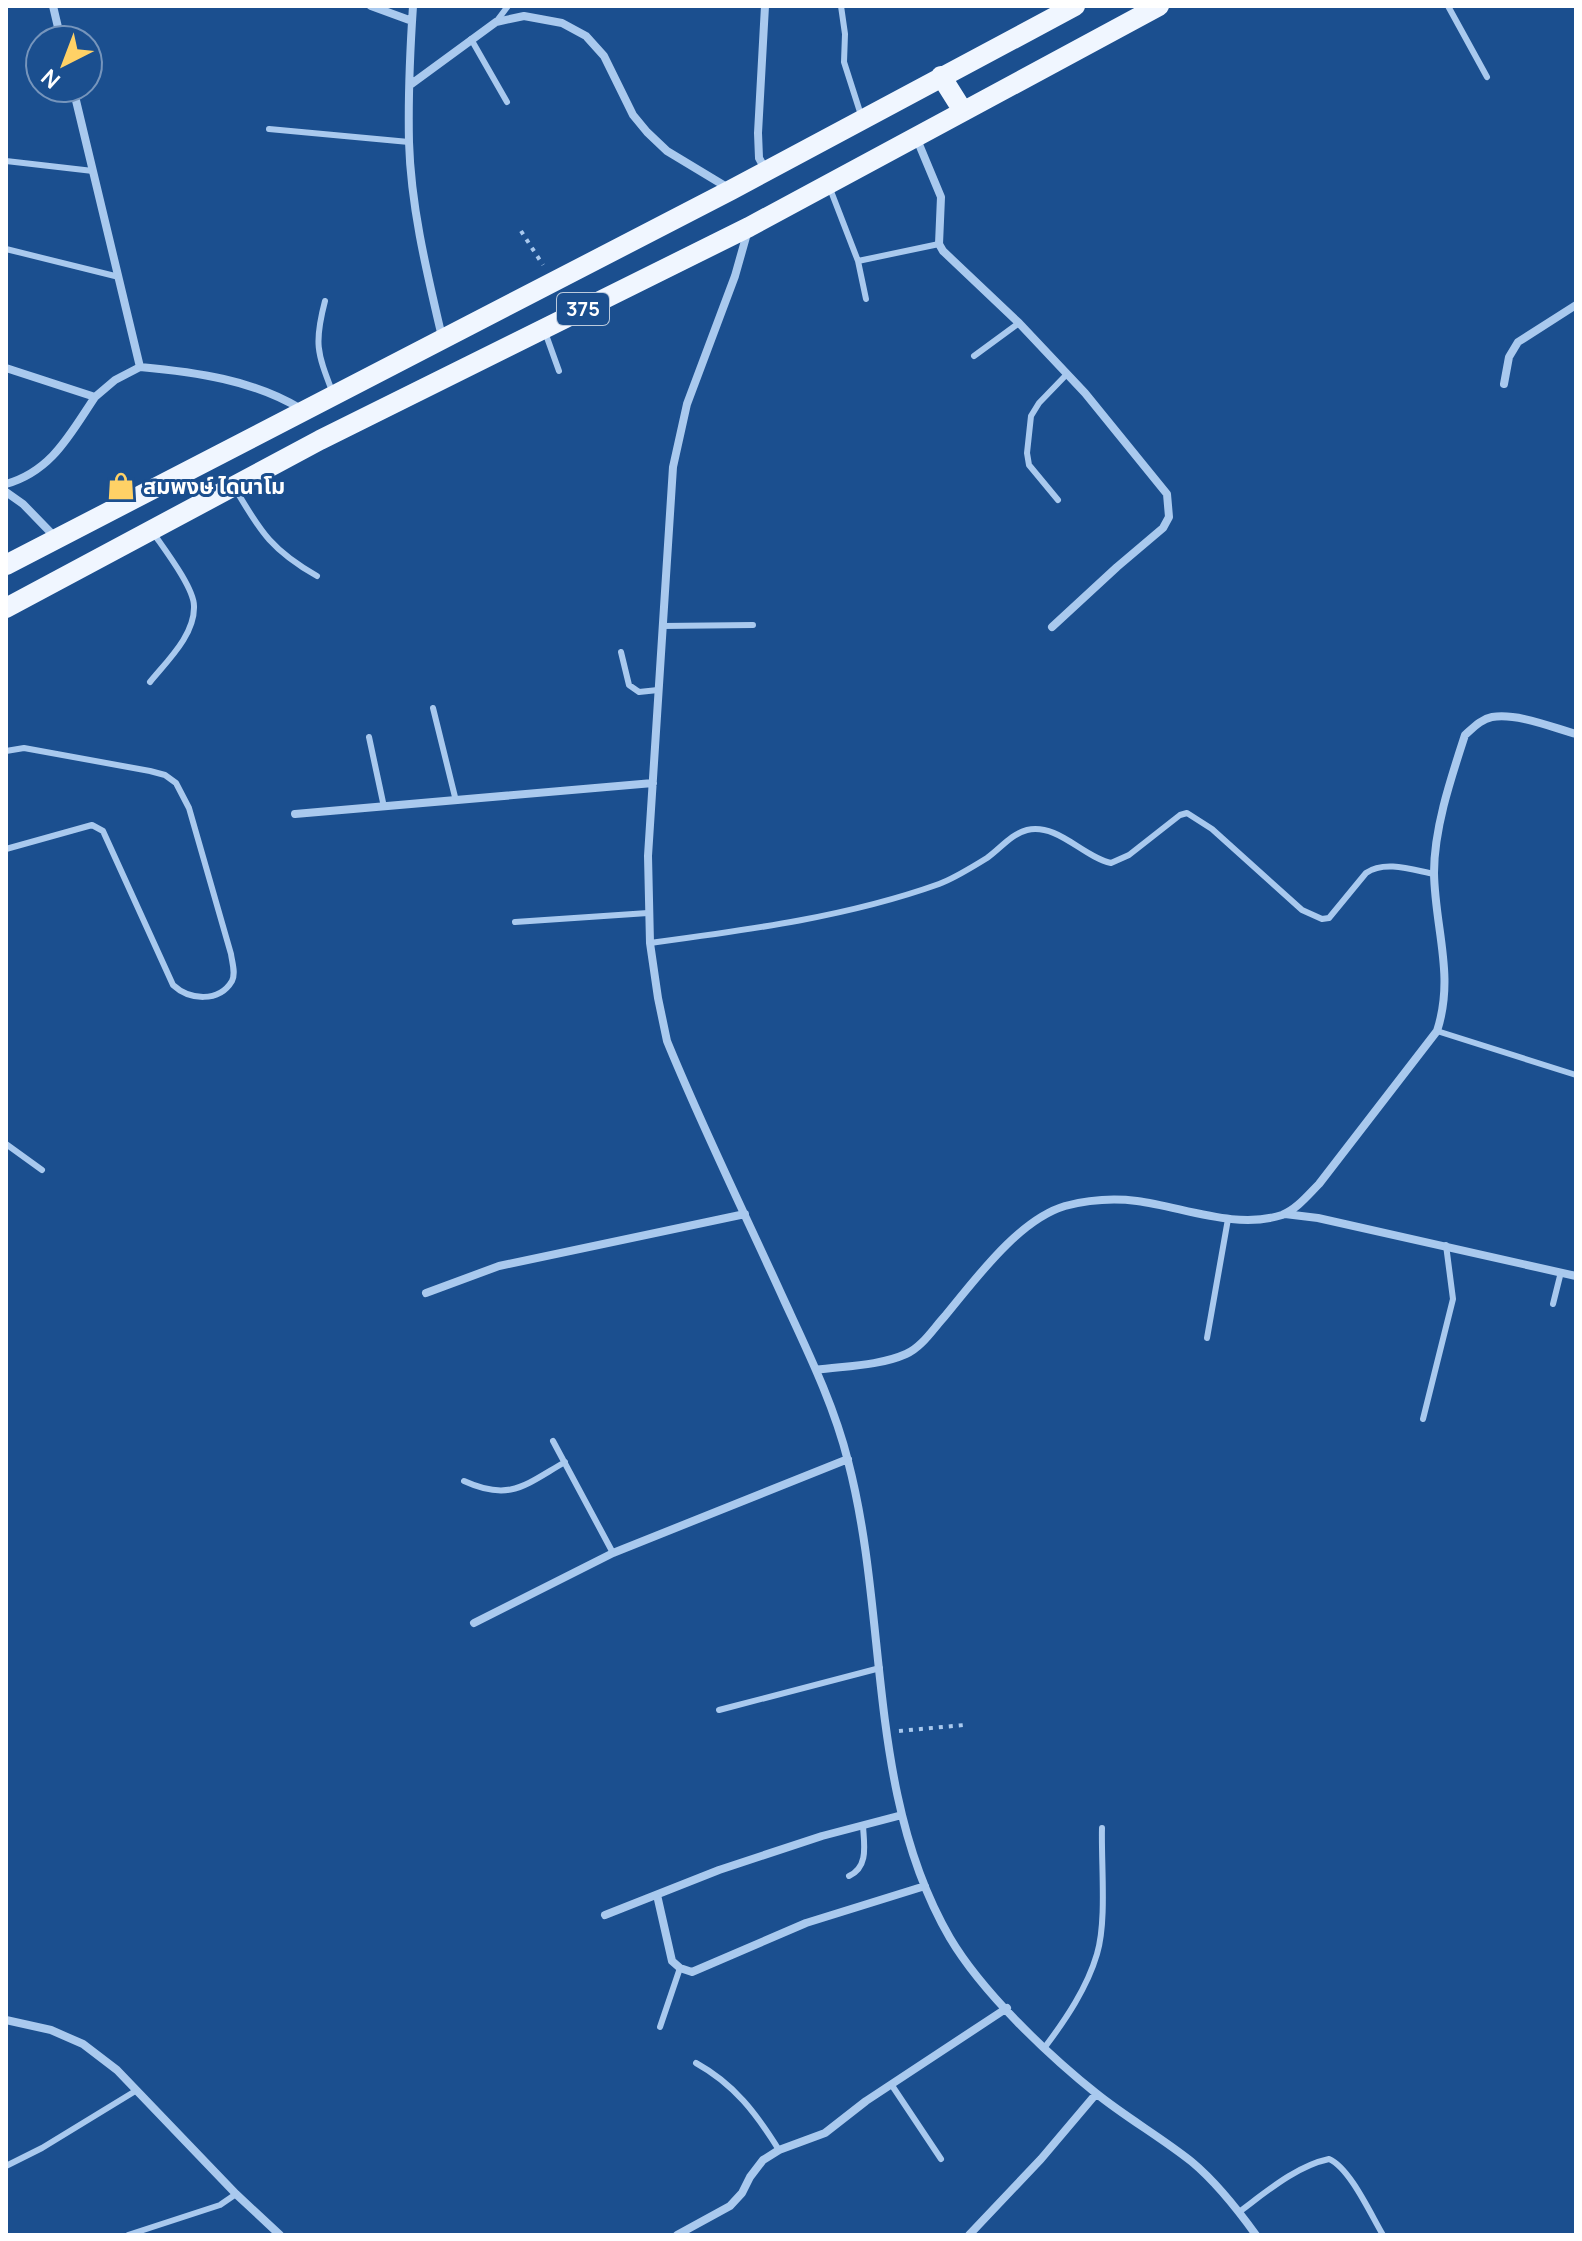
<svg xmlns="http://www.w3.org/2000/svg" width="1582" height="2241" font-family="Manrope,'Noto Sans Thai',sans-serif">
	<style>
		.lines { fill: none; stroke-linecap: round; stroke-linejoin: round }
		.path { stroke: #a9c9ee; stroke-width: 4; stroke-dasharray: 4 6; stroke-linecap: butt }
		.service { stroke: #a9c9ee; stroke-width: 6 }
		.minor { stroke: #a9c9ee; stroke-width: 8 }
		.primary { stroke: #f0f6ff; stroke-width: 20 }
		.labels { text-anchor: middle; stroke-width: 6; stroke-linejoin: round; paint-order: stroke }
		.shield { fill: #1b4f8f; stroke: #bbcadd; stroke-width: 2 }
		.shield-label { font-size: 20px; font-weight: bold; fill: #fff }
		.poi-label { font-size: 22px; font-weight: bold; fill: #fff; stroke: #1b4f8f; text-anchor: start }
	</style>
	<rect width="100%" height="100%" fill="#1b4f8f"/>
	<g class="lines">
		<path class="path" d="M521,231L543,265
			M899,1731L964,1725"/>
		<path class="service" d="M841,6L845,34L844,62L861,115
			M1448,6L1487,77
			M496,22L508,6
			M471,39L507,102
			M269,129L409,142
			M6,161L93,171
			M829,186L858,261
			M6,249L119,277
			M866,299L858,261L939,244
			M325,301C314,343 317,352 332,391
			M545,332L559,371
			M974,356L1019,323
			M236,490C261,533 273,551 317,576
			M1058,500L1029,465L1027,453L1031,416L1039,403L1067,374
			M662,626L753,625
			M621,652L629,685L639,692L658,690
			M150,682C167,661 195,635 194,606C194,588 165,550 154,534
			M433,708L456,801
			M369,737L384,807
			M6,751L24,748L150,771L165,775L176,783L189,808L231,954C232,962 236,973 232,981C219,1003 189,1000 173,985L103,831L92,825L6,849
			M515,922L648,913
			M650,943C747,930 847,917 939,884C955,878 972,867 987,858C1000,849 1011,834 1027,830C1058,823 1083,857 1111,863L1129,855L1180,815L1187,813L1212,829L1302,910L1322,919L1329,918L1366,873C1385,860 1413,870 1434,874
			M1437,1031L1576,1075
			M6,1144L42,1170
			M1553,1304L1561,1272
			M1207,1338L1228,1219
			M1423,1419L1453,1299L1446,1245
			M553,1441L613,1553
			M464,1481C510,1502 525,1485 565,1462
			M719,1710L880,1668
			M849,1876C869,1867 864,1844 863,1826
			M660,2027L680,1968
			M1045,2047C1066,2019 1087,1988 1097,1954C1107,1921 1101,1864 1102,1828
			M696,2063C734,2084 756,2113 779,2150
			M891,2084L941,2159
			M6,2166L42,2148L137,2090
			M1239,2212C1266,2192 1296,2166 1329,2159C1350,2168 1371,2215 1383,2235
			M128,2235L220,2205L236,2194"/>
		<path class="minor" d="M53,6L61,40
			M371,6L412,21
			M413,6C410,51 408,97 409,142C411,208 427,273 442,337
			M765,6L758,133L759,158L766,171
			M410,85L496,22L524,16L562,23L586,36L604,56L633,115L647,132L667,151L730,189
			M73,88L140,367C195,372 254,380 301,409
			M916,137L941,197L939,244L943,251L1019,323L1085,393L1167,494L1169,517L1163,528L1117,567L1052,627
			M748,230L735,276L687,404L673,467L648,856L650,943L658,998L667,1041C703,1129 745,1214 784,1300C808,1352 834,1405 848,1461C889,1617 866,1794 950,1938C982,1992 1048,2055 1097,2094C1127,2118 1162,2138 1192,2162C1216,2182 1238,2210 1256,2235
			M6,368L95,397L115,380L140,367
			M1504,384L1509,357L1518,342L1576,305
			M6,484C52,471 70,434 95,397
			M6,492L23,504L55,537
			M295,814L653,783
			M1285,1214L1318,1218L1576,1276
			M426,1293L499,1266L745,1214
			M816,1370C844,1366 879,1366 906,1354C922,1347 933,1329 945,1316C975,1280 1018,1220 1065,1206C1088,1200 1113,1198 1137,1201C1183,1207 1236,1230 1282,1215C1297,1209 1308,1195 1319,1184L1437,1031C1455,976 1435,929 1434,873C1434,828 1451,778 1465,735C1473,728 1481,719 1492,717C1518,713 1551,727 1576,734
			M474,1623L613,1553L848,1459
			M657,1895L672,1961L680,1968L692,1972L806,1923L925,1886
			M605,1915L719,1870L822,1836L902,1815
			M6,2020L51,2030L83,2044L117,2070L236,2194L280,2235
			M677,2235L730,2206L742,2193L750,2177L763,2160L779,2150L825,2133L866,2101L1007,2008
			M969,2235L1041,2159L1096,2094"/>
		<path class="primary" d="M941,76L963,111
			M6,565L731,190L1075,6
			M6,608L320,440L749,227L1159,6"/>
	</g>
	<defs>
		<symbol id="shop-bare" viewBox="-9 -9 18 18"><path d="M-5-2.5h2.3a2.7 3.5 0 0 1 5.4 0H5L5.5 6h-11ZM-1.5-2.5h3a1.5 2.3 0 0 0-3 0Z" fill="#ffd166" stroke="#1b4f8f" stroke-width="2.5" paint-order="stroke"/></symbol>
	</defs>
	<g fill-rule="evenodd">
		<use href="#shop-bare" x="101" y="466" width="40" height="40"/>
	</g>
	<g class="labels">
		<rect class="shield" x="557" y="293" width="52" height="32" rx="6"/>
		<g class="shield-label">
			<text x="583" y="316">375</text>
		</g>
		<g class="poi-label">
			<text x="143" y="494">สมพงษ์ ไดนาโม</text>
		</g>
	</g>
	<rect width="1582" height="2241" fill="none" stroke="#ffffff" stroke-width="16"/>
	<g transform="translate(64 64) rotate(222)"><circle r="38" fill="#1b4f8f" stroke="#7695bc" stroke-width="2"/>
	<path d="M0-6L14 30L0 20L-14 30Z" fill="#ffd166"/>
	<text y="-12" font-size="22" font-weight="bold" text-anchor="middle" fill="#ffffff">N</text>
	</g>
</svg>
